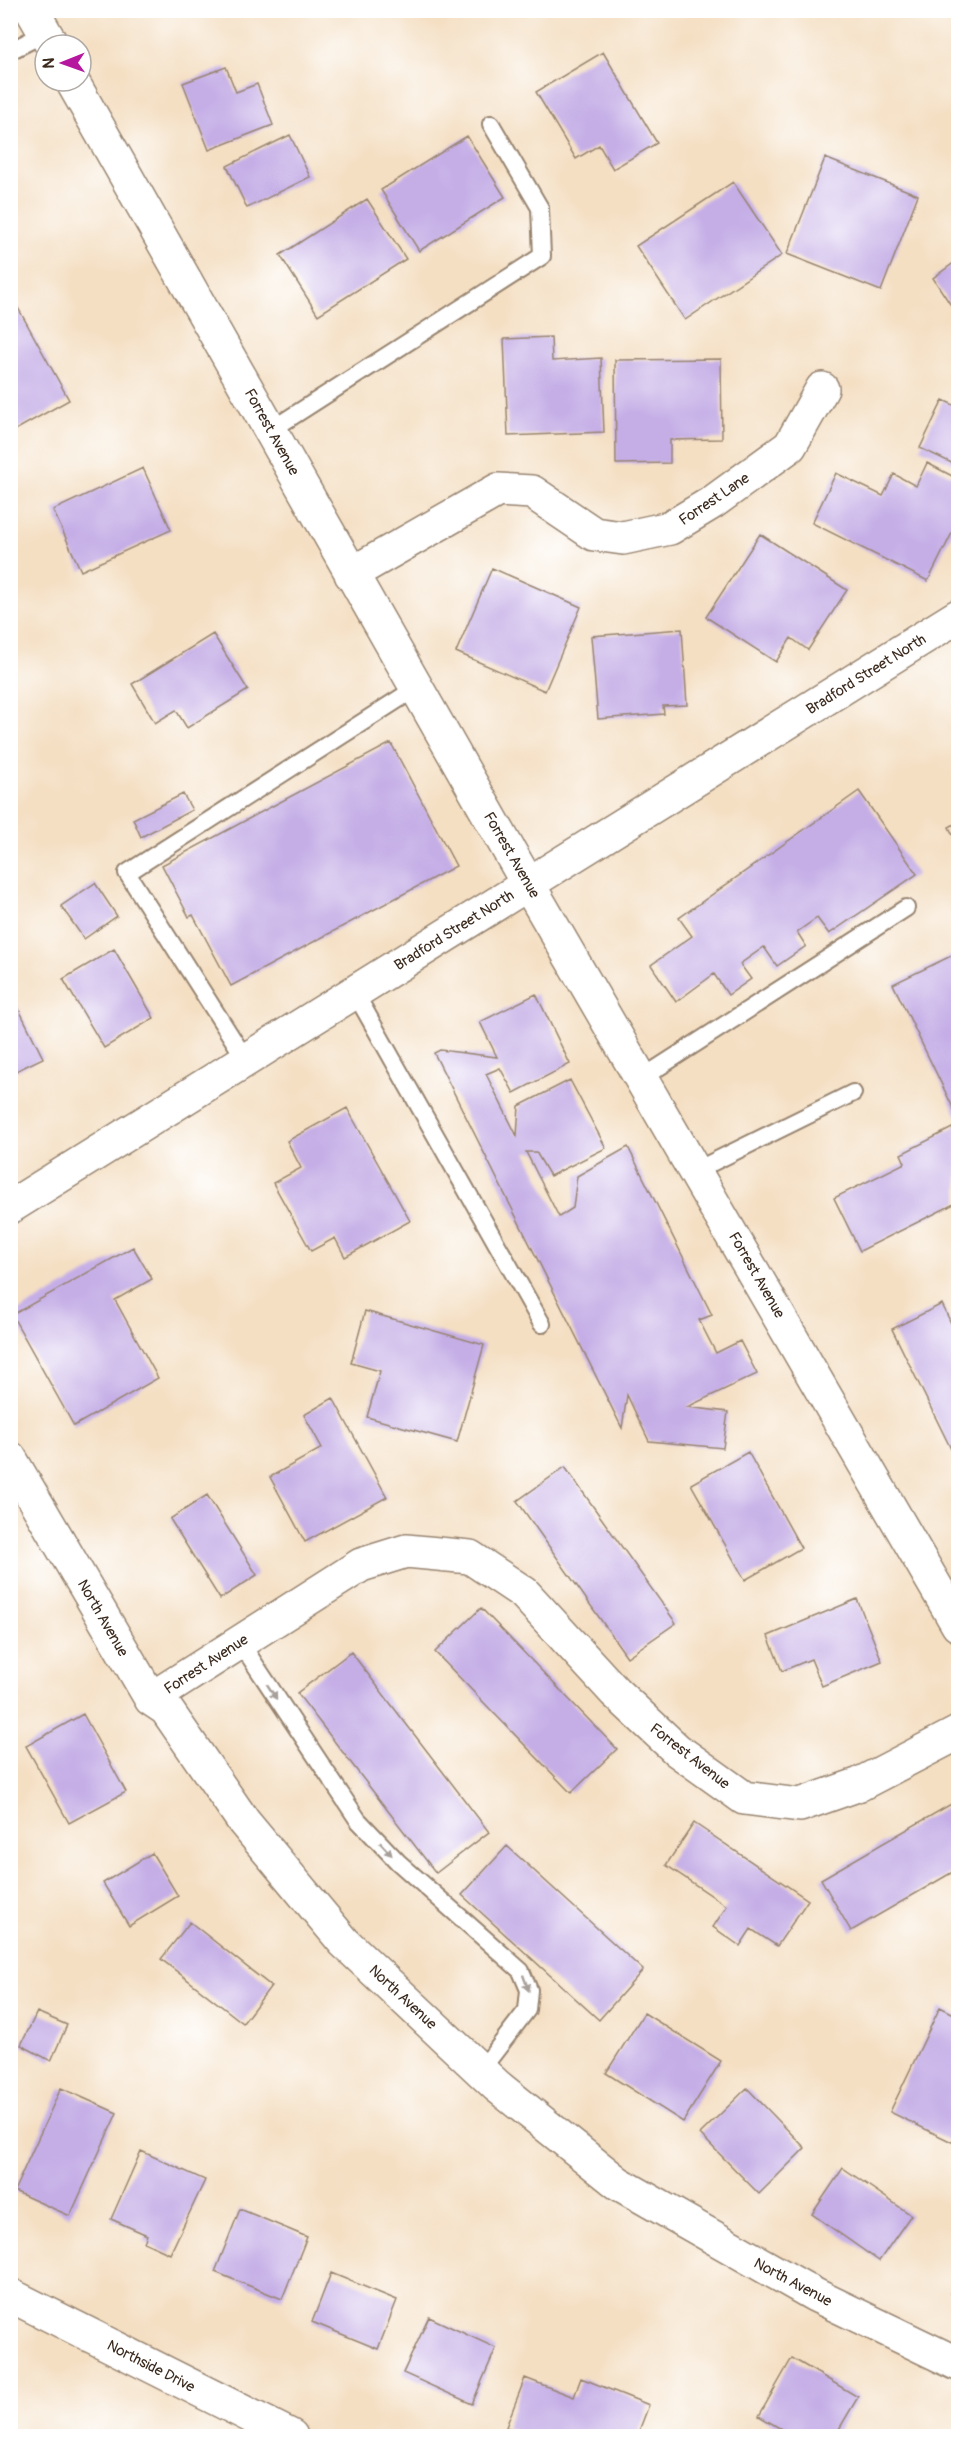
<svg xmlns="http://www.w3.org/2000/svg" width="969" height="2447" font-family="Pangolin,sans-serif">
	<style>
		.building { fill: #c5aee6 }
		.lines { fill: none; stroke-linecap: round; stroke-linejoin: round }
		.lane-casing { stroke: #988470; stroke-width: 20 }
		.street-casing { stroke: #988470; stroke-width: 36 }
		.lane { stroke: #fff; stroke-width: 16 }
		.street { stroke: #fff; stroke-width: 33 }
		.oneway { fill: #a79f9a }
		.labels { text-anchor: middle; stroke-width: 4.5; stroke-linejoin: round; paint-order: stroke }
		.street-label { font-size: 15px; fill: #3b2a1e; stroke: #fff }
	</style>
	<rect width="100%" height="100%" fill="#fff"/>
	<filter id="ink" filterUnits="userSpaceOnUse"><feTurbulence type="fractalNoise" baseFrequency=".0167" numOctaves="2"/><feDisplacementMap in="SourceGraphic" scale="12" xChannelSelector="R" yChannelSelector="G"/><feConvolveMatrix kernelMatrix="1 2 1 2 8 2 1 2 1" color-interpolation-filters="sRGB"/></filter>
	<filter id="wash" filterUnits="userSpaceOnUse"><feTurbulence type="fractalNoise" baseFrequency=".008" numOctaves="4" result="noise"/><feDisplacementMap in="SourceGraphic" scale="24" xChannelSelector="R" yChannelSelector="G"/><feGaussianBlur stdDeviation="1.35" result="paint"/><feColorMatrix in="noise" values="0 0 0 0 0 0 0 0 0 0 0 0 0 0 0 0 0 1.4 0 .05"/><feComposite in="paint" operator="in"/></filter>
	<g filter="url(#wash)">
		<rect width="100%" height="100%" fill="#f4dfc3"/>
		<g id="blocks">
			<path class="building" d="M603,52L657,143L613,169L599,145L576,159L536,92Z
				M226,67L236,92L257,84L273,125L209,150L183,83Z
				M290,135L310,177L247,208L227,166Z
				M467,136L505,197L419,251L381,190Z
				M825,158L918,195L881,291L787,254Z
				M733,182L782,255L685,320L636,246Z
				M367,199L406,259L318,315L280,255Z
				M958,260V316L933,278Z
				M17,306L69,400L10,433V309Z
				M551,337L552,361L601,358L604,432L508,436L504,339Z
				M721,359L722,439L670,440V463L616,464L615,360Z
				M943,400L958,407V466L920,448Z
				M927,463L958,479V521L928,581L812,523L836,473L883,496L894,474L916,486Z
				M143,468L171,530L81,571L53,510Z
				M760,534L847,590L808,650L791,638L776,662L706,617Z
				M492,568L581,607L545,691L456,652Z
				M682,629L687,705L663,706L664,714L598,719L591,636Z
				M213,634L248,690L187,728L176,710L155,723L132,684Z
				M391,743L456,866L231,986L193,915L189,917L162,865Z
				M859,791L917,874L829,934L817,918L797,932L806,946L777,966L764,947L740,964L751,979L728,995L714,974L676,1002L651,965L692,936L679,918Z
				M183,794L192,810L141,837L133,819Z
				M958,822V846L949,827Z
				M95,883L117,916L84,939L61,906Z
				M114,949L154,1018L104,1048L63,979Z
				M957,953L958,956V1118L893,984Z
				M10,991L43,1058L16,1071L10,1060Z
				M536,994L570,1064L514,1093L500,1068L486,1074L517,1136L519,1106L570,1080L606,1148L550,1176L536,1152H526L559,1217L573,1208L577,1176L628,1147L712,1315L699,1320L716,1353L740,1341L757,1374L687,1407L728,1412L723,1448L649,1441L627,1395L622,1428L434,1053L440,1050L497,1057L480,1022Z
				M347,1108L410,1221L345,1257L335,1238L311,1251L273,1183L301,1168L287,1141Z
				M958,1125V1202L860,1251L834,1198L905,1163L901,1154Z
				M133,1247L152,1279L115,1300L158,1378L74,1426L12,1315Z
				M942,1304L958,1338V1450L953,1453L892,1329Z
				M365,1311L484,1345L457,1442L367,1417L380,1371L351,1363Z
				M333,1398L387,1497L305,1542L270,1477L322,1448L304,1415Z
				M748,1452L801,1548L745,1580L691,1484Z
				M565,1467L676,1623L627,1657L517,1501Z
				M207,1495L257,1575L220,1599L170,1519Z
				M857,1599L882,1661L822,1686L811,1659L782,1671L768,1636Z
				M481,1608L617,1749L571,1793L435,1652Z
				M351,1652L489,1832L436,1873L297,1693Z
				M83,1714L126,1792L69,1823L26,1746Z
				M958,1800V1869L851,1931L821,1879Z
				M694,1823L808,1900L777,1946L751,1929L740,1946L713,1927L727,1906L666,1865Z
				M507,1846L643,1970L599,2020L462,1895Z
				M152,1853L178,1896L129,1926L103,1883Z
				M190,1922L271,1986L243,2023L161,1959Z
				M940,2007L958,2016V2145L890,2112Z
				M37,2012L67,2025L51,2061L21,2045Z
				M644,2013L721,2061L683,2122L606,2073Z
				M61,2088L117,2113L70,2216L14,2191Z
				M747,2088L805,2148L759,2194L700,2134Z
				M141,2151L205,2180L170,2254L144,2242L147,2235L111,2219Z
				M843,2168L911,2215L879,2261L812,2214Z
				M240,2209L307,2237L282,2299L215,2272Z
				M331,2273L397,2300L378,2349L312,2322Z
				M958,2276V2297L950,2293Z
				M429,2317L496,2348L472,2404L403,2373Z
				M792,2358L858,2397L835,2436H793L759,2416Z
				M525,2378L574,2397L581,2378L649,2405L637,2436H530L506,2427Z"/>
		</g>
	</g>
	<g filter="url(#ink)">
		<use href="#blocks" fill-opacity="0" stroke="#988470" stroke-width="1.5"/>
		<g class="lines">
			<defs>
				<path id="lane" d="M10,51L45,33
					M271,430L542,256L540,208L491,124
					M354,991L542,1324
					M246,1060L127,873L416,688
					M642,1078L906,908
					M697,1170L853,1093
					M240,1642L358,1820L398,1862L521,1971L529,1990L527,2010L481,2070"/>
				<path id="street" d="M32,10L52,45
					M72,81L528,884L958,1625
					M351,574L498,490L532,492L594,534L623,538L670,528L713,502L790,446L822,389
					M10,1207L958,616
					M10,1458L151,1699L166,1709L244,1822L344,1942L497,2086L618,2183L815,2295L958,2364
					M151,1699L361,1565L406,1551L470,1557L524,1593L615,1692L677,1750L744,1798L800,1805L860,1784L958,1733
					M10,2295L291,2436"/>
			</defs>
			<use href="#lane" class="lane-casing"/>
			<use href="#street" class="street-casing"/>
			<use href="#lane" class="lane"/>
			<use href="#street" class="street"/>
		</g>
		<defs><path id="oneway-solid" d="M-6-.8H1V-3.2L6.5 0L1 3.2V.8H-6Z" transform="scale(1.5)"/></defs>
		<g class="oneway">
			<use href="#oneway-solid" transform="translate(272 1692) rotate(57)"/>
			<use href="#oneway-solid" transform="translate(386 1849) rotate(47)"/>
			<use href="#oneway-solid" transform="translate(526 1983) rotate(70)"/>
		</g>
	</g>
	<g class="labels">
		<g class="street-label">
			<text transform="translate(272 432) rotate(61)" y="5">Forrest Avenue</text>
			<text transform="translate(714 499) rotate(-34)" y="5">Forrest Lane</text>
			<text transform="translate(866 674) rotate(-32)" y="5">Bradford Street North</text>
			<text transform="translate(512 855) rotate(60)" y="5">Forrest Avenue</text>
			<text transform="translate(454 930) rotate(-32)" y="5">Bradford Street North</text>
			<text transform="translate(757 1275) rotate(60)" y="5">Forrest Avenue</text>
			<text transform="translate(103 1618) rotate(60)" y="5">North Avenue</text>
			<text transform="translate(206 1664) rotate(-33)" y="5">Forrest Avenue</text>
			<text transform="translate(690 1756) rotate(38)" y="5">Forrest Avenue</text>
			<text transform="translate(403 1997) rotate(43)" y="5">North Avenue</text>
			<text transform="translate(793 2282) rotate(28)" y="5">North Avenue</text>
			<text transform="translate(151 2366) rotate(27)" y="5">Northside Drive</text>
		</g>
	</g>
	<rect width="969" height="2447" fill="none" stroke="#fff" stroke-width="36"/>
	<g transform="translate(63 63) rotate(269)"><circle r="28" fill="#ffffff" stroke="#b1aaa5" stroke-width="1.5"/>
	<path d="M0-4.5L10 22L0 15L-10 22Z" fill="#b5179e"/>
	<text y="-9" font-size="16" font-weight="bold" text-anchor="middle" fill="#3b2a1e">N</text>
	</g>
</svg>
